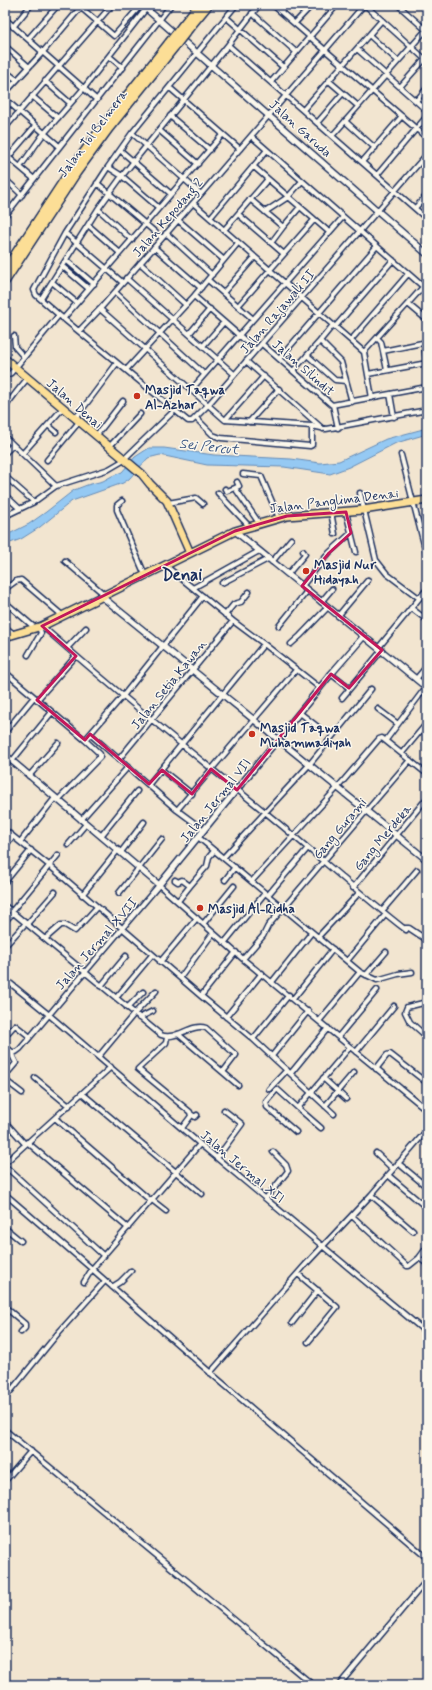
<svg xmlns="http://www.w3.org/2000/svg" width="432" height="1690" font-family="Mynerve,sans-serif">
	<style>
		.water { fill: #95c9f3; stroke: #648bb7 }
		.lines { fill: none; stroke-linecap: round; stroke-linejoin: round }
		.minor-casing { stroke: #1b2f5e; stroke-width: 7 }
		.tertiary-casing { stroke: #1b2f5e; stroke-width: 8 }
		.primary-casing { stroke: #1b2f5e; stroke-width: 10 }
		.motorway-casing { stroke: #1b2f5e; stroke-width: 11 }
		.minor { stroke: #fbf7ec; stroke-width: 4 }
		.tertiary { stroke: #fbf7ec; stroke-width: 5 }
		.primary { stroke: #fcde96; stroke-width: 7 }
		.motorway { stroke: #fcde96; stroke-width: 8 }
		.motorway-bridge-casing { stroke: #1b2f5e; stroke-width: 11; stroke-linecap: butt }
		.motorway-bridge { stroke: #fcde96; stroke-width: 8 }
		.marked { fill: none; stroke: #c2185b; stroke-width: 3; stroke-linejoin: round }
		.poi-dot { fill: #c8321e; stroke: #fbf7ec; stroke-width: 1.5 }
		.labels { text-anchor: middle; stroke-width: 3; stroke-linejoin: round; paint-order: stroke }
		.street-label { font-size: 13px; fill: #1b2f5e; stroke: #fbf7ec }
		.poi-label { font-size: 13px; font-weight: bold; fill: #1b2f5e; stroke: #fbf7ec; text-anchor: start }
		.water-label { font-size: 14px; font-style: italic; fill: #3a5683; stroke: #fbf7ec }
		.district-label { font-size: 17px; font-weight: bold; fill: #1b2f5e; stroke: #fbf7ec }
	</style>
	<rect width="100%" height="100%" fill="#f2e5d0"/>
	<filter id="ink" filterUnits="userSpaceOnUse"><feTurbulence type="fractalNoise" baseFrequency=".025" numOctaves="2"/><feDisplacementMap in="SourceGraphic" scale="8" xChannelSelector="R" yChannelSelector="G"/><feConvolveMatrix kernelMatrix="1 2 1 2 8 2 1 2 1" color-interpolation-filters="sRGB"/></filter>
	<g filter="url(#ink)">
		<path class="water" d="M427,428V434L396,443L349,467L330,474L284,467L207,465L160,455L148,458L129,479L123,483L72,501L40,527L21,539L5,545V536L29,524L46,512L74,490L87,485L103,481L112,476L122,472L135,457L149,448H164L214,455L291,459L320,463L339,461L386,439Z"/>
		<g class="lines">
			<defs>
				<path id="minor" d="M78,5L114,36L141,5
					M236,5L132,133L108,167L65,233L34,290L36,295L59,315L188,421H192L208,405L427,154
					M259,5L228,45L427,219
					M273,5L427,138
					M365,5L427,61
					M398,5L427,31
					M281,11L286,5
					M252,13L296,52
					M226,17L283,67
					M5,19L97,100
					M295,23L312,5
					M13,27L31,5
					M369,35L398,61
					M28,39L58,5
					M5,46L29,67
					M357,49L427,111
					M109,56L149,5
					M5,71L17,80
					M45,81L70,103
					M329,81L358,106
					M271,82L337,5
					M400,87L425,59
					M170,88L240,149
					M5,93L42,53L81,7
					M32,96L58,118
					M5,99L59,146
					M416,101L427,88
					M303,110L382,20
					M170,116L210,150
					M345,121L375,148
					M317,123L343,93
					M5,128L112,5
					M159,130L198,164
					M132,133L201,194
					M251,136L427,290
					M332,136L426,30
					M120,150L171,194
					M8,157L34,179
					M5,161L35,126
					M362,162L402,116
					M253,166L329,232
					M20,167L42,136L84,88L109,56L123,68
					M108,167L122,176L159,208
					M377,175L427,116
					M5,179L22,195
					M97,183L162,238
					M5,190L10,184
					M250,199L283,227L300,207
					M193,203L364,352L423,287
					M415,208L427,195
					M265,212L288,197L302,181
					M238,214L284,254
					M5,216L171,5
					M210,218L267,150
					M178,220L224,260
					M88,225L120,253
					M224,230L268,179
					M65,233L122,282
					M166,233L212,275
					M132,240L98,209L122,176L228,45
					M271,243L283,227
					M154,247L201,288
					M66,260L94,284
					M140,263L186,305
					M62,266L89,289
					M126,278L234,374
					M208,280L253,319
					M52,282L77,303
					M115,292L204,374
					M223,293L255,257
					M194,296L256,350
					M41,299L98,209
					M408,304L427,320
					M238,306L314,220
					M100,309L225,420L312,426L326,429L427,410
					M63,319L223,134
					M333,325L320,341L341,362L352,402
					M335,327L393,260
					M79,331L100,309L201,194L364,5
					M189,334L210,309
					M14,336L15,347L23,356
					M377,338L381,342L387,370
					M351,340L408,274
					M424,342L426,363
					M262,344L332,405L427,387
					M203,346L224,322
					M383,351L427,342
					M364,352L372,398
					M307,355L335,380L346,381
					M279,359L377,246
					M246,361L323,429
					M126,370L194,296L238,243
					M293,371L320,341
					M368,374L427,363
					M5,376L11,373L59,315
					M191,390L343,217
					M390,394L394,417
					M333,405L338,428
					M5,407C13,397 19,388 28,378
					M196,418L213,435L221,438L310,446L312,445V426
					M75,419L117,363
					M225,420L264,376
					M249,422L279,389
					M48,425L56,432
					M96,436L123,401
					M5,437L56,486
					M109,447L140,414
					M5,453L13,445
					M23,453L62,409
					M401,455L427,556
					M47,460L79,422
					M243,474L261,476L279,518
					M7,478L34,502
					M237,482L239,486L235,488L259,523
					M225,489L227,491L235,488
					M218,493L249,526
					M360,493L376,560L387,574L419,598
					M5,495L20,509
					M122,501L117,505V510L145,575
					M168,503L196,498L203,504
					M331,512L335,534
					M346,512L356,552
					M5,516L34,502L56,486L109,469L121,462L175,410
					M65,561L105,595
					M272,562L291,539
					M166,566L233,621L264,644L320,688
					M288,574L305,554L303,551
					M222,583L268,559
					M302,586L329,553L351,533
					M193,588L259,551
					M5,589L16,581L21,580L63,616
					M5,602L35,628
					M321,602L332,589
					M411,608L427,620
					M225,615L234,604L241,602L249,592
					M338,616L368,580
					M42,626C114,690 189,751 265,812C313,851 358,893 406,930
					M279,626L308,590
					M5,627L14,634
					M291,644L300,636L328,607
					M379,647L427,589
					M67,648L86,628
					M28,655L41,633L39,627
					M5,672L85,740L90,734L177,810L204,830
					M331,674L349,688
					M416,679L427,666
					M342,698L382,650
					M37,700L76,656
					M378,709L398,724
					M300,713L318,727
					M5,732L34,697
					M90,734L123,696L203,596
					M386,740L426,687
					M402,753L427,723
					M119,759L233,621
					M12,761L52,712
					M162,770L192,794
					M29,776L58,743
					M149,784L264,644
					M58,800L100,757V754L85,740
					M177,810L296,670
					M81,820L128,767
					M5,830L50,866L201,996L253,1039L334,1114
					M101,836L137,791
					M198,837L360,972L377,980L398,974L412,972
					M20,842L55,798
					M68,845L86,824
					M5,846L12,837
					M121,852L144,822
					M223,858L309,765L371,689
					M175,880L178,882L182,880L190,886L207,866L209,857L214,851
					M225,880L235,867
					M252,881L338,787L379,739L382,738L427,774
					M5,882L31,850
					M353,888L427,798
					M119,893L162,839
					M82,895L118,850
					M268,895L307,849
					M178,901L190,886
					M5,906L161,1035C176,1041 191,1023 206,1028L236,1055L223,1072
					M12,911L58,855
					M382,911L417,870
					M5,921L13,913
					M27,924L55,892
					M203,924L234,886
					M405,928H409L427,940
					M318,937L359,893
					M45,939L61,925H65L75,931L97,907
					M225,942L265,893
					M5,946L26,923
					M243,959L263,936L268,926L410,760
					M347,961L386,914
					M160,962L197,918
					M366,975L386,952
					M180,978L213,933
					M5,979L48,1014L200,1144L427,1333
					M272,982L312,932
					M101,986L126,956
					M201,996L236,952
					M116,998L152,955
					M293,999L333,949
					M427,1002L407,1007L405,1012L410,1022L427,1037
					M127,1008L143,992
					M226,1017L262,973
					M139,1018L153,1011
					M320,1020L360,972
					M178,1034L238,1085
					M5,1036L15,1025L29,1036
					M167,1037L166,1043L138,1069L190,1112L191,1116L182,1128
					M338,1037L377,990
					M253,1039L289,995
					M5,1046L12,1052H16L20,1049L159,885L243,959L427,1110
					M356,1052L394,1006
					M99,1056L134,1014L156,991
					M272,1056L308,1011
					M376,1069L387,1055L390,1054L427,1083
					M291,1073L328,1028
					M5,1076L16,1063L13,1057L12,1052
					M35,1078L69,1106
					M323,1078L346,1099
					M5,1080L22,1093
					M269,1089L287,1070
					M83,1094L202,1194
					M325,1106L354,1072
					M298,1108L321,1128
					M191,1114L195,1117L197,1115
					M55,1118L151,1201
					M9,1126L25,1144
					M296,1132L267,1107L266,1102L277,1089L298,1108L350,1047
					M27,1142L128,1228
					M376,1153L393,1169
					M217,1158L242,1124L224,1110
					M5,1163L111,1067
					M398,1163L427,1187
					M5,1166L104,1256
					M388,1175L427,1208
					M5,1194L92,1269L200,1144
					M371,1195L413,1231
					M266,1198L288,1171L286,1165L273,1152
					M152,1200L166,1211
					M352,1216L407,1266H409L419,1258L427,1264
					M5,1228L21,1241
					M419,1258L427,1247
					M298,1274L337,1307L308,1342
					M84,1282L92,1269L206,1369L427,1558
					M112,1287L120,1282L131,1271
					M5,1307L25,1324V1328L21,1332
					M292,1323L318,1290
					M210,1373L306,1264L371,1195L427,1130
					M5,1398L59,1332L105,1281
					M5,1430L313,1685
					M5,1481L31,1451
					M339,1685L427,1580"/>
				<path id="tertiary" d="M142,5L427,254
					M235,531L427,688
					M101,596L427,860
					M5,755L159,885L331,674L364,636"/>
				<path id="primary" d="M5,359L142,474L150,484L167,501L190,553
					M5,637L42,626L235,531L287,516L363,510L427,500"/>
				<path id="motorway" d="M183,25L199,5
					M189,28L208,5
					M5,270L71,170L104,125L169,43
					M5,281L76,173L109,128L175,46"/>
			</defs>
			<use href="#minor" class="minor-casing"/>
			<use href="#tertiary" class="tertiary-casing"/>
			<use href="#primary" class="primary-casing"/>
			<use href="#motorway" class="motorway-casing"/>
			<use href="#minor" class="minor"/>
			<use href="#tertiary" class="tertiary"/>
			<use href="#primary" class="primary"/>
			<use href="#motorway" class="motorway"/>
			<defs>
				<path id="motorway-bridge" d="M169,43L183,25
					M175,46L189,28"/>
			</defs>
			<use href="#motorway-bridge" class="motorway-bridge-casing"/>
			<use href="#motorway-bridge" class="motorway-bridge"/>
		</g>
	</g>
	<path class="marked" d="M346,512L351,533L329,553L302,586L382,650L349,688L331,674L237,790L211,769L192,794L162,770L149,784L90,734L85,740L37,700L76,656L42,626L235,531L287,516Z"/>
	<g class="poi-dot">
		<circle cx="137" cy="396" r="4"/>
		<circle cx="306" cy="571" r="4"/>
		<circle cx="252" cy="734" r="4"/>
		<circle cx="200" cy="908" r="4"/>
	</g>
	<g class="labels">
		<g class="street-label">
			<text transform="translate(301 128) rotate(42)" y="5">Jalan Garuda</text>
			<text transform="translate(92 133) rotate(-53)" y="5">Jalan Tol Belmera</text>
			<text transform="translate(167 217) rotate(-49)" y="5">Jalan Kepodang 2</text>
			<text transform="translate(277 311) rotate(-49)" y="5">Jalan Rajawali II</text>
			<text transform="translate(304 367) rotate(41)" y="5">Jalan Silindit</text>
			<text transform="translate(75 403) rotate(41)" y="5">Jalan Denai</text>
			<text transform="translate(334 500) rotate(-7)" y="5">Jalan Panglima Denai</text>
			<text transform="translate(168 684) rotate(-51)" y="5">Jalan Setia Kawan</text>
			<text transform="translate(215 800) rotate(-51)" y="5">Jalan Jermal VII</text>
			<text transform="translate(339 828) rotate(-50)" y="5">Gang Gurami</text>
			<text transform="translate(382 837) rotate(-50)" y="5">Gang Merdeka</text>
			<text transform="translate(96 943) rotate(-49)" y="5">Jalan Jermal XVII</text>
			<text transform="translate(243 1166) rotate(40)" y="5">Jalan Jermal XII</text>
		</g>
		<g class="poi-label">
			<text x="145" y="394">Masjid Taqwa<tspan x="145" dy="15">Al-Azhar</tspan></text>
			<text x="314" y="569">Masjid Nur<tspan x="314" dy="15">Hidayah</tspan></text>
			<text x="260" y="732">Masjid Taqwa<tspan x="260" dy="15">Muhammadiyah</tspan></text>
			<text x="208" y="913">Masjid Al-Ridha</text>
		</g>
		<g class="water-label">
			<text transform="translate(209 446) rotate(6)" y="5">Sei Percut</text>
		</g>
		<g class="district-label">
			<text x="182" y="580">Denai</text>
		</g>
	</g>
	<rect width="432" height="1690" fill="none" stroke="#fbf7ec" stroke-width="20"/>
	<rect x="10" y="10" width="412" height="1670" fill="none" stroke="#1b2f5e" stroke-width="1.5" filter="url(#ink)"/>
</svg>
